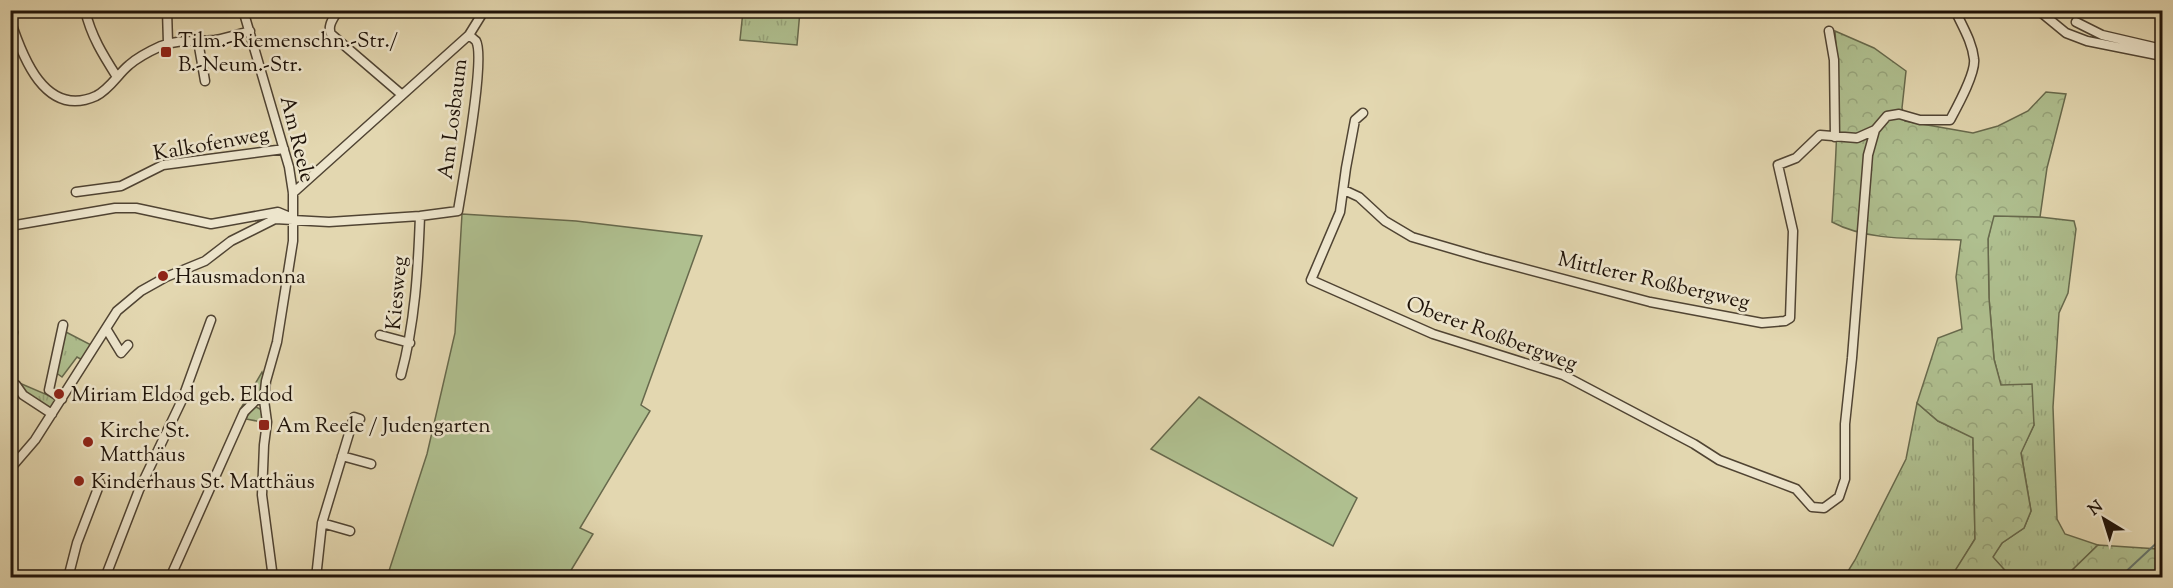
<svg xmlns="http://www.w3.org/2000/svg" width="2173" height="588" font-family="'Sorts Mill Goudy',serif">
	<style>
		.grass { fill: url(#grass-tufts); stroke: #67694c; stroke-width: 1.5 }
		.forest { fill: url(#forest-crowns); stroke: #67694c; stroke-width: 1.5 }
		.garden { fill: #afbf8f; stroke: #67694c; stroke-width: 1.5 }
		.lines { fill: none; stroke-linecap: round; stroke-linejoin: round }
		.stream { stroke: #66766e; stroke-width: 2 }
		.street-casing { stroke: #504433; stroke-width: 11 }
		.street { stroke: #ede5cc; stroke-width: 8 }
		.poi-dot { fill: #8f2418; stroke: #ede5cc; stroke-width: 2 }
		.labels { text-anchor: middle; stroke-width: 5; stroke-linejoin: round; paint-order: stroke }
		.poi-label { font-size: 21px; fill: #1f1309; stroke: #ede5cc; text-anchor: start }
		.street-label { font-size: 21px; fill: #1f1309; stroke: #ede5cc }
	</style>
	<defs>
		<pattern id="grass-tufts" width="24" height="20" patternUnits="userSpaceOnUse" patternTransform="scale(1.5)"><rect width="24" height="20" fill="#afbf8f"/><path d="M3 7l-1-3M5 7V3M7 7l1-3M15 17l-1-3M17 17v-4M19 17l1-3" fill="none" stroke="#96a37a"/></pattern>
		<pattern id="forest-crowns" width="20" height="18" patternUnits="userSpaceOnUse" patternTransform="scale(1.5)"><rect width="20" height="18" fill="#afbf8f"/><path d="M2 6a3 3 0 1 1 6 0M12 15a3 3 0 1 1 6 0" fill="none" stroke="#96a37a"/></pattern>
	</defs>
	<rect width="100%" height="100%" fill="#e3d7b0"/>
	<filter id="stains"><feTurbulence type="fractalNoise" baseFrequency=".00333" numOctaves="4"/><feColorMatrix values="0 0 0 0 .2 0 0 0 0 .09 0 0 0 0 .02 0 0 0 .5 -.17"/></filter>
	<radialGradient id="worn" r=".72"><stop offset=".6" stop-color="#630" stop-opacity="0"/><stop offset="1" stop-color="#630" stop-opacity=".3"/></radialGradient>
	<path class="grass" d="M743,11H800L797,45L740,40Z
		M1993,216L2040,217L2074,221L2076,229L2068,293L2059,313L2053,407L2057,519L2065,534L2098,545L2065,577H2011L1992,557L2002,543L2024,528L2031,511L2021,452L2034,425L2033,420L2001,386L1994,359L1989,298L1988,239Z
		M64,331L95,347L86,362L77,357L62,377L55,372Z
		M262,372C268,389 255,401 241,408Z
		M10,379L57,399L51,410L11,387Z
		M1917,403L1938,421L1973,437L1975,539L1952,577L1849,578L1845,576L1855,560L1906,459Z
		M256,407L262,410V422L246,419L249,413Z"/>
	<path class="forest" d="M1835,31L1874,48L1906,71L1902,108L1905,121L1973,133L1998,126L2028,111L2046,92L2066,94L2047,168L2040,217L1994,216L1988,239L1989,298L1994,359L2001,385L2032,384L2034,425L2021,453L2031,511L2024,528L2002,543L1993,557L2011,577H1951L1975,539L1973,438L1938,421L1917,403L1938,338L1962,329L1956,277L1961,240C1919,238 1869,242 1832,222C1836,158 1840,95 1835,31Z
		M2098,545L2158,549L2161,566L2157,577H2065Z"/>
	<path class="garden" d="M462,214L576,221L702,236L641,405L650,411L580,528L593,534L567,577H387L427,454L455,333Z
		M1199,397L1357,498L1333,546L1151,449Z"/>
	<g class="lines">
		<path class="stream" d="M2119,578L2162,538"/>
		<defs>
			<path id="street" d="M85,10C91,36 103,55 117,77
				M167,10L168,43
				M243,10L289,167L293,193V241L277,342L266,381L264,400L267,422L264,445L262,495L273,578
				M338,10C334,18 327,25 331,34L401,94
				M2038,10L2066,33L2087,41L2162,56
				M10,19C22,56 45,119 96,96C110,89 118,74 129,65C138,57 150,51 161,46C178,39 197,42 215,40C227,38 239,34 250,31
				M2076,22L2102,35L2162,49
				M1829,31L1834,60L1835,137
				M198,41L205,81
				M1363,113L1355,120L1346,168L1340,212L1311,280L1433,334L1563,375L1694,444L1719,460L1796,489L1812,507L1824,508L1839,497L1845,479V424L1852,358L1868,155L1875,130L1887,116L1899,114L1920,120H1950C1957,107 1976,73 1974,59C1972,41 1962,26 1955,10
				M1344,190L1359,197L1385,221L1412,237L1484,258L1650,302L1762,323L1785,321L1790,318L1793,231L1778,165L1796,158L1820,135L1857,138L1875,130
				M76,192L121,186L163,165L284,149
				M293,193L469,35L482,14V10
				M10,226L115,208H136L211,224L278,212L290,217
				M107,330L121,353L128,345
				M380,335L410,343
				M10,355L13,332
				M401,375C415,323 418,270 420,216
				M10,383L16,385L23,395L52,414
				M62,399L49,390L63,325
				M342,456L371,464
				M10,469L35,440L117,311L141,291L166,277L205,261L231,241L275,219L329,222L420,216L458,211C462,185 486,58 476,41C474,39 471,37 469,35
				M322,523L350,531
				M68,578L77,543L100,483
				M105,578L139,490L182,400L211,320
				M170,578L244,412L256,400H264
				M316,578L322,523L354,417L360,419
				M2162,578V577"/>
		</defs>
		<use href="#street" class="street-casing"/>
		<use href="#street" class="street"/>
	</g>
	<g class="poi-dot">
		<rect x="160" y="46" width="12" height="12" rx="3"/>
		<circle cx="163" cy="276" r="6"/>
		<circle cx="59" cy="394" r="6"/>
		<rect x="258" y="419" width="12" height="12" rx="3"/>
		<circle cx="88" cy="442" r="6"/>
		<circle cx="79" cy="481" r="6"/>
	</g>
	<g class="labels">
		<g class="poi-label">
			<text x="178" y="47">Tilm.-Riemenschn.-Str./<tspan x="178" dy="24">B.-Neum.-Str.</tspan></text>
			<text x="175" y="283">Hausmadonna</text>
			<text x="71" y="401">Miriam Eldod geb. Eldod</text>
			<text x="276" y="432">Am Reele / Judengarten</text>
			<text x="100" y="437">Kirche St.<tspan x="100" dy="24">Matthäus</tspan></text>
			<text x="91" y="488">Kinderhaus St. Matthäus</text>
		</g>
		<g class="street-label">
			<text transform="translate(452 119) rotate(-83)" y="7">Am Losbaum</text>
			<text transform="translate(298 139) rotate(76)" y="7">Am Reele</text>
			<text transform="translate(211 143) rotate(-10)" y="7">Kalkofenweg</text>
			<text transform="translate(1654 280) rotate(13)" y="7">Mittlerer Roßbergweg</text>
			<text transform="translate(396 293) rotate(-85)" y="7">Kiesweg</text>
			<text transform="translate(1492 333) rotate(20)" y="7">Oberer Roßbergweg</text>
		</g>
	</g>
	<rect width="2173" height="588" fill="none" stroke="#e3d7b0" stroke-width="36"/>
	<rect x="12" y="12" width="2149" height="564" fill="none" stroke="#1f1309" stroke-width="3"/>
	<rect x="18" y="18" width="2137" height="552" fill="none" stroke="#1f1309" stroke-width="1.5"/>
	<g transform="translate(2104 519) rotate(322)" stroke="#ede5cc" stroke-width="4.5" paint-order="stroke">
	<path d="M0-4.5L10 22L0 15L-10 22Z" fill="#1f1309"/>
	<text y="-9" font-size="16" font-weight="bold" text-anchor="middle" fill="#1f1309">N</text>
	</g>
	<rect width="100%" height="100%" filter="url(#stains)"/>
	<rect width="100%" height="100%" fill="url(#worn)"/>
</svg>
